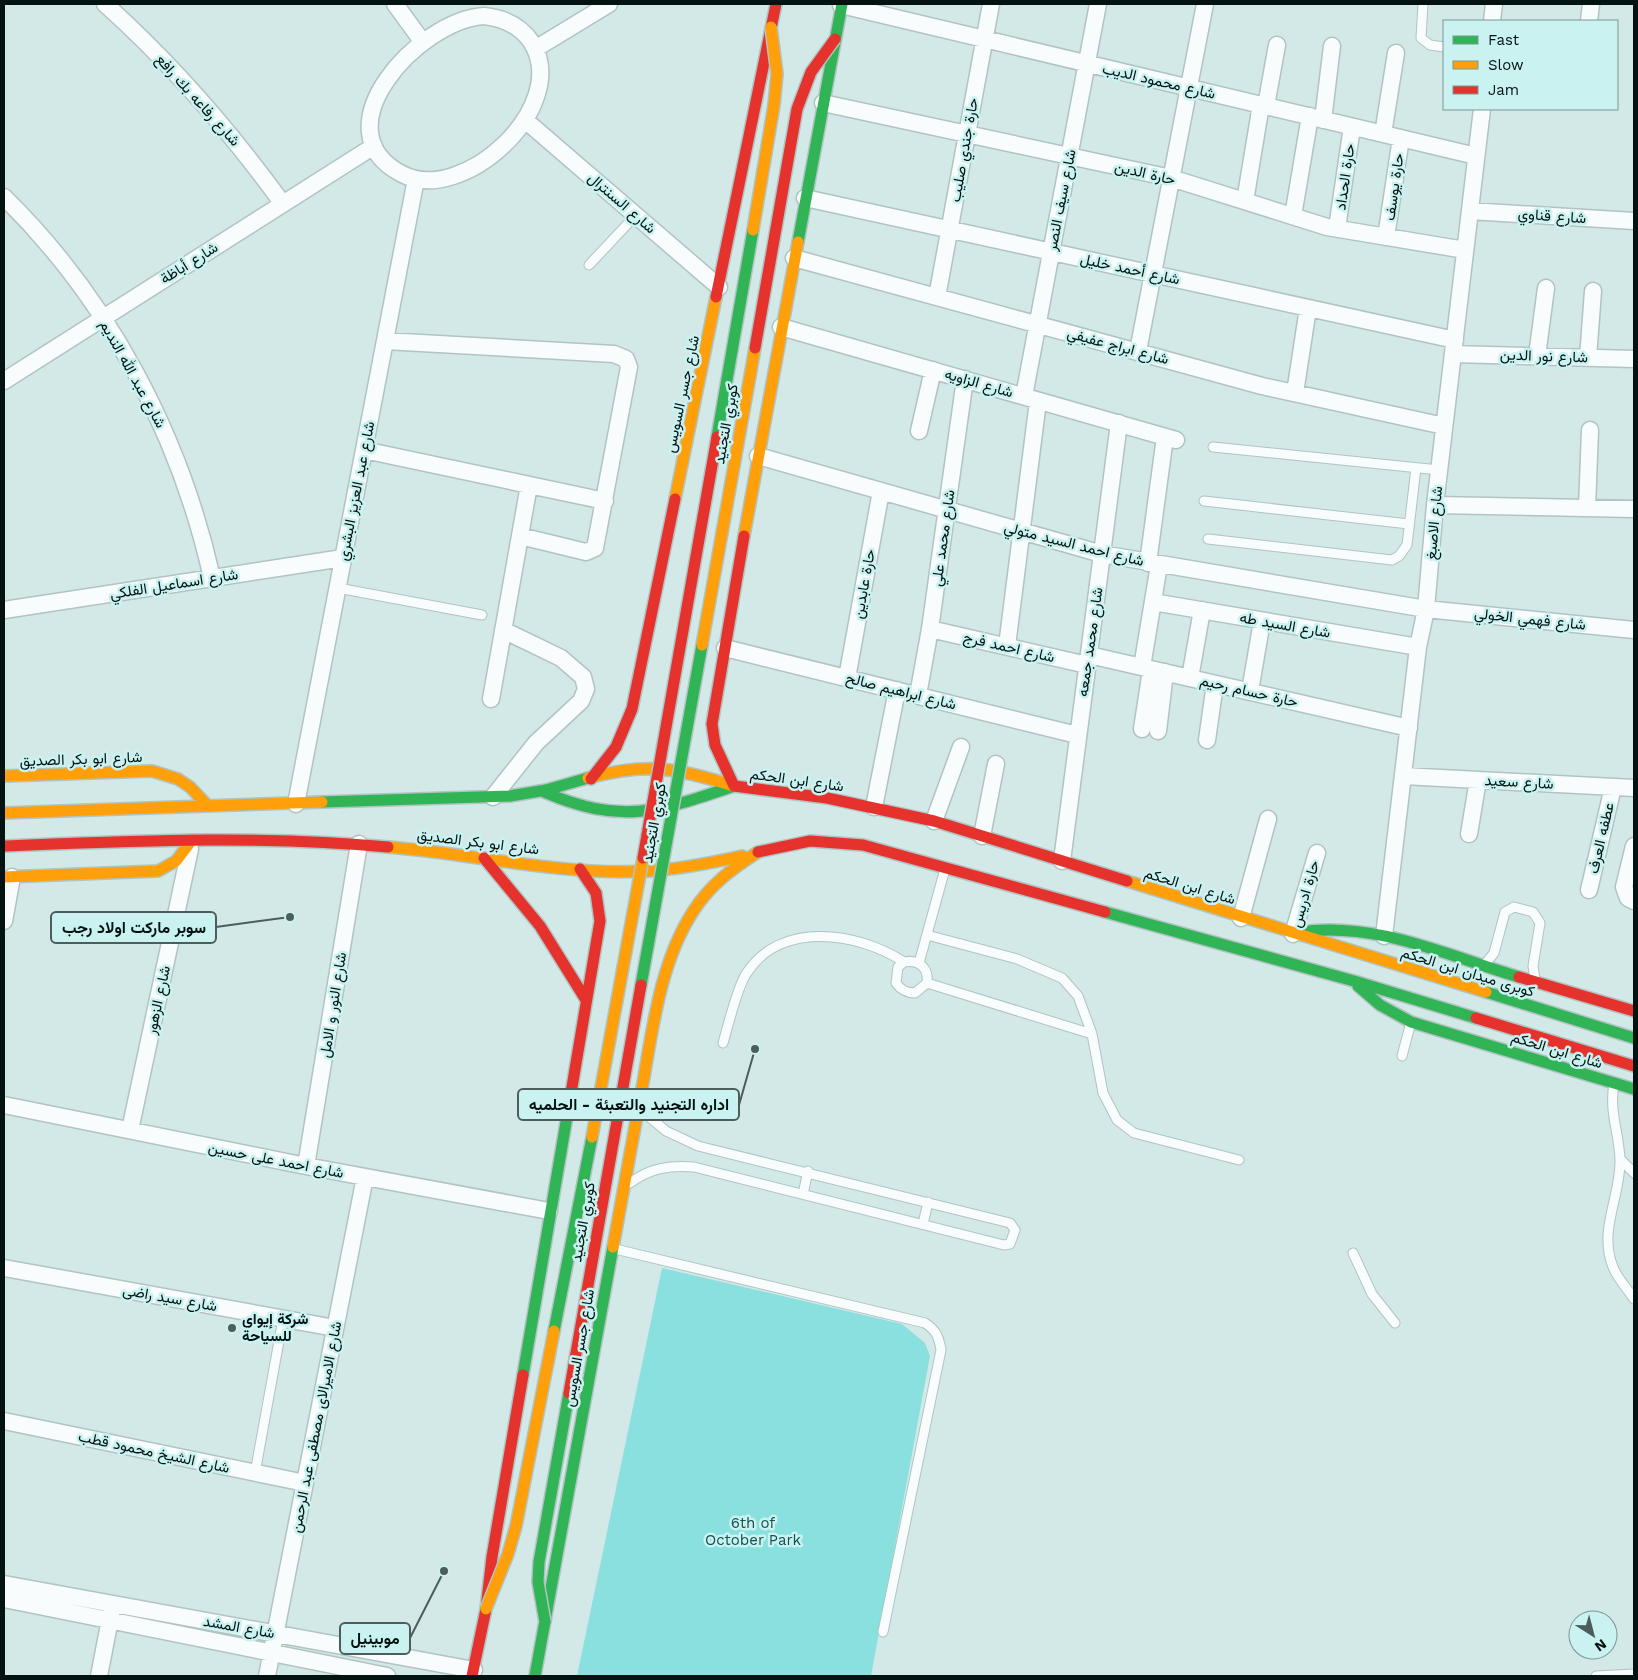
<svg xmlns="http://www.w3.org/2000/svg" width="1638" height="1680" font-family="'Work Sans',Vazirmatn,sans-serif">
	<style>
		.green { fill: #8ae0de }
		.lines { fill: none; stroke-linecap: round; stroke-linejoin: round }
		.lane-casing { stroke: #b1c3c2; stroke-width: 11 }
		.street-casing { stroke: #b1c3c2; stroke-width: 19 }
		.fast-casing { stroke: #b1c3c2; stroke-width: 14 }
		.slow-casing { stroke: #b1c3c2; stroke-width: 14 }
		.jam-casing { stroke: #b1c3c2; stroke-width: 14 }
		.lane { stroke: #f8fcfc; stroke-width: 9 }
		.street { stroke: #f8fcfc; stroke-width: 16 }
		.fast { stroke: #30b455; stroke-width: 11 }
		.slow { stroke: #ff9f0a; stroke-width: 11 }
		.jam { stroke: #e5322d; stroke-width: 11 }
		.fast-bridge-casing { stroke: #b1c3c2; stroke-width: 14; stroke-linecap: butt }
		.slow-bridge-casing { stroke: #b1c3c2; stroke-width: 14; stroke-linecap: butt }
		.jam-bridge-casing { stroke: #b1c3c2; stroke-width: 14; stroke-linecap: butt }
		.fast-bridge { stroke: #30b455; stroke-width: 11 }
		.slow-bridge { stroke: #ff9f0a; stroke-width: 11 }
		.jam-bridge { stroke: #e5322d; stroke-width: 11 }
		.poi-dot { fill: #4c5d5c; stroke: #c9f2f0; stroke-width: 2 }
		.labels { text-anchor: middle; stroke-width: 5; stroke-linejoin: round; paint-order: stroke }
		.street-label { font-size: 15px; fill: #041211; stroke: #c9f2f0 }
		.poi-label { font-size: 15px; font-weight: bold; fill: #041211; stroke: #c9f2f0; text-anchor: start }
		.park-label { font-size: 15px; fill: #125251; stroke: #c9f2f0 }
		.leader { fill: none; stroke: #4c5d5c; stroke-width: 2 }
		.callout-dot { fill: #4c5d5c; stroke: #c9f2f0; stroke-width: 2 }
		.callout { fill: #c9f2f0; stroke: #4c5d5c; stroke-width: 2 }
		.callout-label { font-size: 16px; text-anchor: middle; font-weight: bold; fill: #041211 }
	</style>
	<rect width="100%" height="100%" fill="#d2e9e8"/>
	<path class="green" d="M662,1268L902,1324L925,1343L930,1356L871,1676H577Z"/>
	<g class="lines">
		<defs>
			<path id="lane" d="M1423,4L1421,38L1430,45L1444,47
				M589,265L636,215
				M1213,447L1439,470
				M1204,501L1409,524
				M1208,539L1392,560L1399,556L1407,545L1416,468
				M338,588L482,615
				M927,935L1017,959L1062,978L1078,996L1092,1034L1103,1093L1117,1120L1134,1133L1239,1160
				M919,963L945,869
				M1486,963L1494,953L1505,912L1514,907L1533,912L1540,923L1533,966L1535,979
				M927,983L1092,1034
				M723,1043C728,1026 737,988 746,974C780,920 858,932 904,962C919,959 929,968 927,983L915,993C906,993 901,990 896,983L898,967L904,962
				M1402,1056L1411,1022
				M1614,1083C1609,1114 1619,1131 1620,1160C1621,1196 1598,1230 1613,1267C1617,1278 1627,1288 1634,1299
				M1620,1159L1634,1173
				M630,1183C650,1168 670,1165 694,1167L1004,1245L1010,1244L1015,1230L1010,1223L698,1146L666,1131L642,1111
				M803,1194L808,1171
				M923,1224L928,1202
				M615,1249L925,1323C936,1330 939,1337 941,1350L883,1632
				M1353,1253L1372,1294L1395,1323
				M255,1473L283,1319
				M1596,1676L1634,1674"/>
			<path id="street" d="M105,4C172,64 230,131 283,204
				M395,4L422,41
				M841,5L1476,156
				M484,16C503,18 521,26 532,43C571,107 462,206 402,174C317,130 419,20 484,16Z
				M1492,21L1494,4
				M1589,21L1591,4
				M535,49L609,4
				M823,103L1171,178L1327,227L1465,250
				M1266,106L1277,45
				M525,120L719,287
				M1323,120L1332,46
				M1383,134L1396,53
				M4,197C109,300 180,435 212,578
				M805,198L1455,340
				M1245,201L1261,105
				M1470,211L1634,221
				M1293,216L1310,116
				M1337,228L1352,127
				M1386,237L1401,138
				M794,258L1262,386L1444,426
				M937,297L991,4
				M781,327L1176,440
				M385,341L614,354L626,359L629,367L595,548L586,552L520,536
				M1138,351L1205,4
				M1453,354L1634,359
				M1537,356L1546,288
				M1588,358L1593,291
				M4,381L374,146
				M1295,393L1308,308
				M1024,396L1098,4
				M919,431L933,370
				M364,450L605,501
				M758,456L1102,554L1426,609L1634,630
				M1435,505L1634,509
				M1587,508L1590,430
				M1148,563L1165,437
				M1153,602L1418,647
				M4,610L343,558
				M930,629L1087,665
				M1007,646L1038,401
				M725,648L1077,735
				M1089,655L1409,728
				M1142,667L1159,565
				M847,678L881,491
				M1190,678L1202,610
				M1250,691L1262,621
				M918,695L930,629L965,379
				M491,699L529,485
				M1142,729L1151,670
				M1158,731L1165,672
				M1207,740L1215,684
				M1403,776L1634,788
				M493,797L536,743L581,701L586,689L583,677L561,658L503,630
				M296,804L416,179
				M874,807L897,690
				M934,821L961,747
				M1469,834L1478,780
				M982,836L996,764
				M1634,846L1624,887L1628,898L1634,901
				M1062,861L1119,423
				M1589,890L1613,787
				M1241,918L1268,819
				M4,921L12,877
				M1293,934L1317,853
				M1384,936L1418,647L1426,609L1435,505L1482,109
				M4,1105L306,1166L549,1211
				M130,1130L190,849
				M306,1166L359,844
				M4,1268L335,1328
				M4,1421L305,1483
				M4,1584L474,1670
				M4,1599L387,1676
				M99,1676L112,1609
				M267,1676L365,1177"/>
			<path id="fast" d="M798,242L842,4
				M544,792C621,825 658,812 734,786
				M322,802L510,796L546,790L588,778
				M1105,912L1354,981L1476,1018
				M1300,932C1376,921 1448,956 1519,977
				M1358,986L1380,1005L1411,1022L1634,1089
				M1486,992L1634,1038
				M523,1375L570,1099
				M535,1676L613,1247"/>
			<path id="slow" d="M675,499L716,297
				M744,536L798,242
				M4,776L152,771L178,779L190,787L208,806
				M588,778C648,762 676,768 734,786
				M4,813L322,802
				M388,847C475,854 562,876 649,871C680,869 711,863 742,856
				M4,877L158,871L176,861L192,840
				M1127,881L1486,992
				M613,1247C623,1192 633,1138 643,1083C653,1025 661,960 694,910C711,884 733,868 758,852"/>
			<path id="jam" d="M716,297L776,4
				M591,779L616,747L632,709L675,499
				M734,786L827,798L934,821L1127,881
				M734,786L715,745L712,724L744,536
				M4,846C132,841 261,835 388,847
				M758,852L810,841L863,845L1105,912
				M484,858L540,926L586,1000
				M1519,977L1634,1011
				M1476,1018L1634,1066
				M570,1099L600,921L596,893L580,869
				M472,1676L486,1609L492,1557L523,1375"/>
		</defs>
		<use href="#lane" class="lane-casing"/>
		<use href="#street" class="street-casing"/>
		<use href="#fast" class="fast-casing"/>
		<use href="#slow" class="slow-casing"/>
		<use href="#jam" class="jam-casing"/>
		<use href="#lane" class="lane"/>
		<use href="#street" class="street"/>
		<use href="#fast" class="fast"/>
		<use href="#slow" class="slow"/>
		<use href="#jam" class="jam"/>
		<defs>
			<path id="fast-bridge" d="M717,437L753,230
				M641,985L702,645
				M554,1331L592,1137
				M545,1622L538,1582L539,1562L569,1393"/>
			<path id="slow-bridge" d="M753,230L774,105L777,74L771,27
				M702,645L755,348
				M592,1137L643,858
				M486,1609L508,1554L516,1526L554,1331"/>
			<path id="jam-bridge" d="M755,348L797,109L811,72L835,39
				M643,858L717,437
				M569,1393L641,985"/>
		</defs>
		<use href="#fast-bridge" class="fast-bridge-casing"/>
		<use href="#slow-bridge" class="slow-bridge-casing"/>
		<use href="#jam-bridge" class="jam-bridge-casing"/>
		<use href="#fast-bridge" class="fast-bridge"/>
		<use href="#slow-bridge" class="slow-bridge"/>
		<use href="#jam-bridge" class="jam-bridge"/>
	</g>
	<circle class="poi-dot" cx="232" cy="1328" r="5"/>
	<g class="labels">
		<g class="street-label">
			<text transform="translate(1159 81) rotate(13)" y="5">شارع محمود الديب</text>
			<text transform="translate(198 100) rotate(48)" y="5">شارع رفاعه بك رافع</text>
			<text transform="translate(964 150) rotate(-80)" y="5">حارة جندي صليب</text>
			<text transform="translate(1145 173) rotate(13)" y="5">حارة الدين</text>
			<text transform="translate(1345 177) rotate(-82)" y="5">حارة الحداد</text>
			<text transform="translate(1394 187) rotate(-82)" y="5">حارة يوسف</text>
			<text transform="translate(1061 200) rotate(-79)" y="5">شارع سيف النصر</text>
			<text transform="translate(622 203) rotate(41)" y="5">شارع السنترال</text>
			<text transform="translate(1552 216) rotate(4)" y="5">شارع قناوي</text>
			<text transform="translate(189 263) rotate(-32)" y="5">شارع أباظة</text>
			<text transform="translate(1130 269) rotate(12)" y="5">شارع أحمد خليل</text>
			<text transform="translate(1118 346) rotate(15)" y="5">شارع ابراج عفيفي</text>
			<text transform="translate(1544 356) rotate(2)" y="5">شارع نور الدين</text>
			<text transform="translate(133 374) rotate(61)" y="5">شارع عبد الله النديم</text>
			<text transform="translate(979 383) rotate(16)" y="5">شارع الزاويه</text>
			<text transform="translate(682 394) rotate(-78)" y="5">شارع جسر السويس</text>
			<text transform="translate(726 424) rotate(-80)" y="5">كوبري التجنيد</text>
			<text transform="translate(356 491) rotate(-79)" y="5">شارع عبد العزيز البشري</text>
			<text transform="translate(1434 523) rotate(-85)" y="5">شارع الاصبغ</text>
			<text transform="translate(943 538) rotate(-82)" y="5">شارع محمد علي</text>
			<text transform="translate(1074 544) rotate(14)" y="5">شارع احمد السيد متولي</text>
			<text transform="translate(174 584) rotate(-9)" y="5">شارع اسماعيل الفلكي</text>
			<text transform="translate(864 584) rotate(-80)" y="5">حارة عابدين</text>
			<text transform="translate(1530 619) rotate(6)" y="5">شارع فهمي الخولي</text>
			<text transform="translate(1285 625) rotate(10)" y="5">شارع السيد طه</text>
			<text transform="translate(1090 642) rotate(-82)" y="5">شارع محمد جمعه</text>
			<text transform="translate(1009 647) rotate(13)" y="5">شارع احمد فرج</text>
			<text transform="translate(901 691) rotate(14)" y="5">شارع ابراهيم صالح</text>
			<text transform="translate(1249 691) rotate(13)" y="5">حارة حسام رحيم</text>
			<text transform="translate(81 759) rotate(-2)" y="5">شارع ابو بكر الصديق</text>
			<text transform="translate(797 780) rotate(8)" y="5">شارع ابن الحكم</text>
			<text transform="translate(1519 782) rotate(3)" y="5">شارع سعيد</text>
			<text transform="translate(654 823) rotate(-80)" y="5">كوبري التجنيد</text>
			<text transform="translate(1601 838) rotate(-77)" y="5">عطفه العرف</text>
			<text transform="translate(478 842) rotate(7)" y="5">شارع ابو بكر الصديق</text>
			<text transform="translate(1190 886) rotate(17)" y="5">شارع ابن الحكم</text>
			<text transform="translate(1305 894) rotate(-74)" y="5">حارة ادريس</text>
			<text transform="translate(1468 972) rotate(17)" y="5">كوبرى ميدان ابن الحكم</text>
			<text transform="translate(158 1000) rotate(-78)" y="5">شارع الزهور</text>
			<text transform="translate(333 1005) rotate(-81)" y="5">شارع النور و الامل</text>
			<text transform="translate(1557 1050) rotate(17)" y="5">شارع ابن الحكم</text>
			<text transform="translate(276 1160) rotate(11)" y="5">شارع احمد على حسين</text>
			<text transform="translate(583 1222) rotate(-80)" y="5">كوبري التجنيد</text>
			<text transform="translate(170 1298) rotate(10)" y="5">شارع سيد راضى</text>
			<text transform="translate(579 1348) rotate(-80)" y="5">شارع جسر السويس</text>
			<text transform="translate(316 1427) rotate(-79)" y="5">شارع الاميرالاى مصطفى عبد الرحمن</text>
			<text transform="translate(154 1452) rotate(12)" y="5">شارع الشيخ محمود قطب</text>
			<text transform="translate(239 1627) rotate(10)" y="5">شارع المشد</text>
		</g>
		<g class="poi-label">
			<text x="242" y="1324">شركة إيواي<tspan x="242" dy="17">للسياحة</tspan></text>
		</g>
		<g class="park-label">
			<text x="753" y="1528">6th of<tspan x="753" dy="17">October Park</tspan></text>
		</g>
	</g>
	<path class="leader" d="M290 917L216 927M755 1049L739 1105M444 1571L410 1638"/>
	<g class="callout-dot">
		<circle cx="290" cy="917" r="5"/>
		<circle cx="755" cy="1049" r="5"/>
		<circle cx="444" cy="1571" r="5"/>
	</g>
	<g class="callout">
		<rect x="51" y="912" width="165" height="31" rx="5"/>
		<rect x="518" y="1089" width="221" height="31" rx="5"/>
		<rect x="340" y="1623" width="70" height="31" rx="5"/>
	</g>
	<g class="callout-label">
		<text x="134" y="933">سوبر ماركت اولاد رجب</text>
		<text x="629" y="1110">اداره التجنيد والتعبئة - الحلميه</text>
		<text x="375" y="1644">موبينيل</text>
	</g>
	<rect width="1638" height="1680" fill="none" stroke="#041211" stroke-width="10"/>
	<rect x="1443" y="20" width="175" height="90" fill="#c9f2f0" stroke="#7a9897"/>
	<rect x="1453" y="36" width="25" height="8" fill="#30b455" stroke="#7a9897"/>
	<text x="1488" y="45" font-size="15" fill="#041211">Fast</text>
	<rect x="1453" y="61" width="25" height="8" fill="#ff9f0a" stroke="#7a9897"/>
	<text x="1488" y="70" font-size="15" fill="#041211">Slow</text>
	<rect x="1453" y="86" width="25" height="8" fill="#e5322d" stroke="#7a9897"/>
	<text x="1488" y="95" font-size="15" fill="#041211">Jam</text>
	<g transform="translate(1593 1635) rotate(144)"><circle r="24" fill="#c9f2f0" stroke="#7a9897"/>
	<path d="M0-4L9 19L0 12L-9 19Z" fill="#4c5d5c"/>
	<text y="-8" font-size="14" font-weight="bold" text-anchor="middle" fill="#041211">N</text>
	</g>
</svg>
